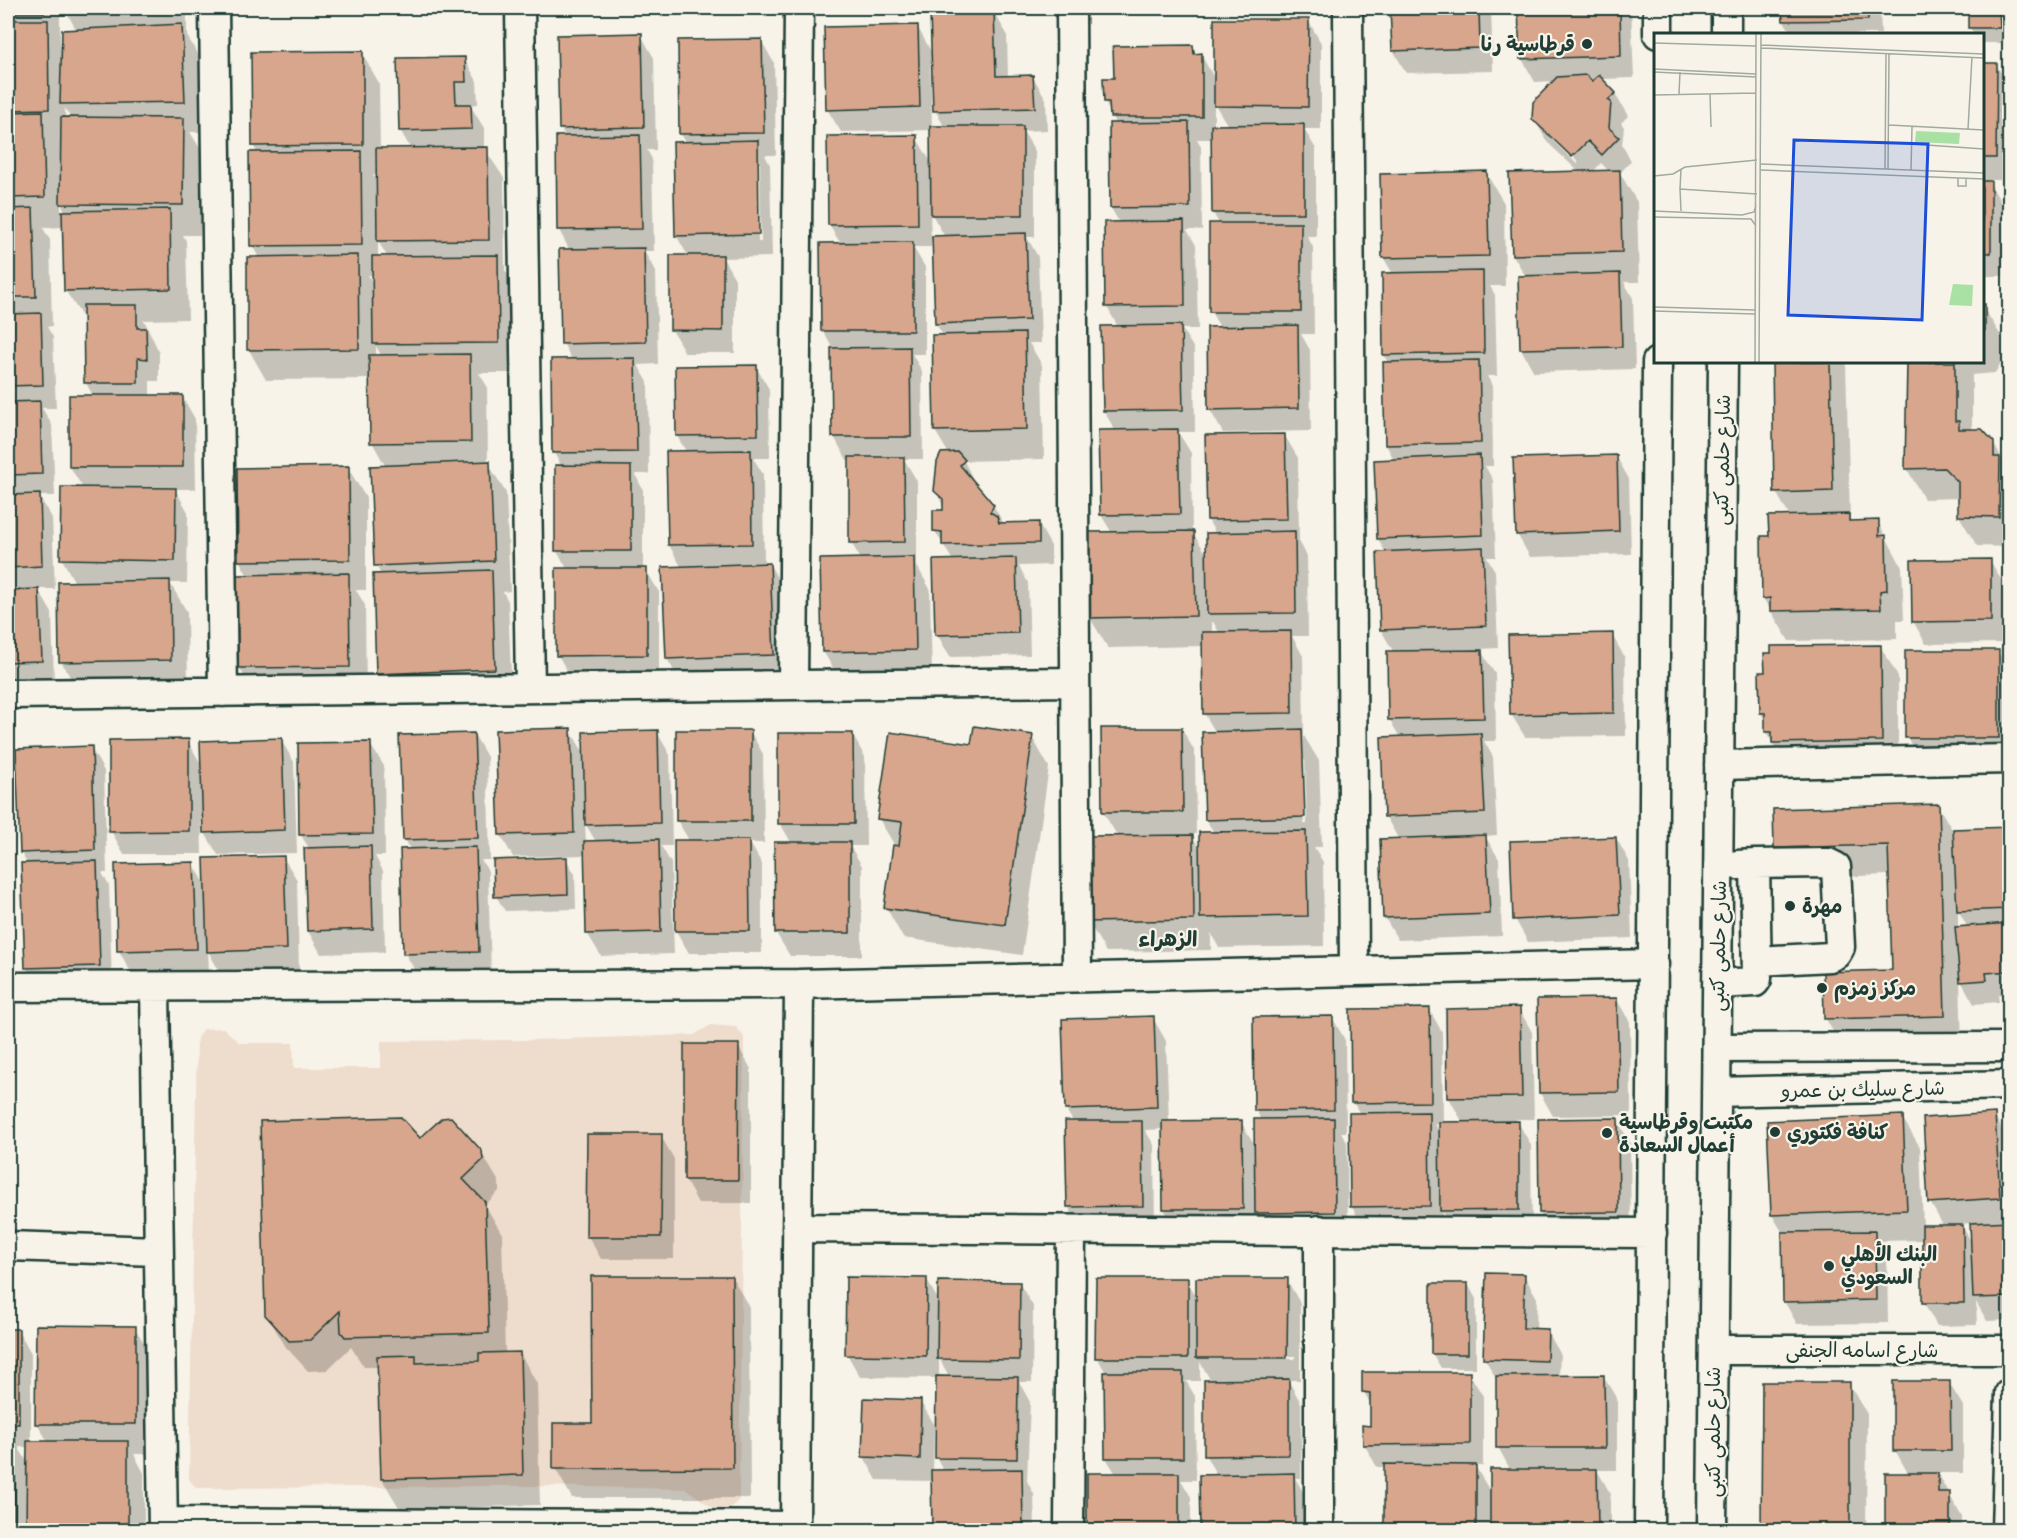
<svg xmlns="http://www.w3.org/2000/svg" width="2017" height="1538" font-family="Dekko,'Playpen Sans Arabic',sans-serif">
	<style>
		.built { fill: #eedccc }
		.shadow { fill: #0003; fill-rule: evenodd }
		.building { fill: #d8a68c; stroke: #1f3d34; stroke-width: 1.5 }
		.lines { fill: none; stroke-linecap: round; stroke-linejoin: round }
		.minor-casing { stroke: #1f3d34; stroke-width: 33 }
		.minor { stroke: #f7f3e8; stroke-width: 28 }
		.poi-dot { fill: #1f3d34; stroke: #f7f3e8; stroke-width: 2 }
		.labels { text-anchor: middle; stroke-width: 4.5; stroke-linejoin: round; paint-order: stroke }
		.poi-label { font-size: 20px; font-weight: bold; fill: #1f3d34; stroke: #f7f3e8; text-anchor: start }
		.street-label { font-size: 20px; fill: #1f3d34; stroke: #f7f3e8 }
		.neighbourhood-label { font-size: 21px; font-weight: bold; fill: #1f3d34; stroke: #f7f3e8 }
		.inset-road { fill: none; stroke: #a1aaa0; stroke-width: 1.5 }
		.view { fill: #1d4ed8; fill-opacity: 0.15; stroke: #1d4ed8; stroke-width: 3 }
		.inset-edge { fill: none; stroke: #1f3d34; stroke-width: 3 }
	</style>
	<rect width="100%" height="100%" fill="#f7f3e8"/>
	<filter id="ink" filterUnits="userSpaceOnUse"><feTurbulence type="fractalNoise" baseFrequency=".0167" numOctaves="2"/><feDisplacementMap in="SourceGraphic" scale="12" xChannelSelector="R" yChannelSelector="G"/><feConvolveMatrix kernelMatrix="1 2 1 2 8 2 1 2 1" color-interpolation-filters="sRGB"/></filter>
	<g filter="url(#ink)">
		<path class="built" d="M711,1025L736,1027L744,1037L739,1500L729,1509L713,1508L686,1489L535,1486L196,1488L189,1479L197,1038L203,1029L223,1028L240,1043H293L294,1068H381V1041L533,1040L694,1035Z"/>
		<path class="shadow" d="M8,8H60V45L63,50L77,31L67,13V8H187V36L199,56L202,132H190L201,150L200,235H183L186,241L188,319L144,320L159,352V381H150V396H182L195,419L196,489H175L188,512L187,583H170L187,612L188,690L78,691L61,661L75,583L62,559L83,488L70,467L93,396L86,383L85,321L65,290L64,227L43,228L50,240L52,326L47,327L53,337L56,408H42L52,425L55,496H39L52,518L55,589H38L52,613L54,683L8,685ZM65,108L71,119H65ZM61,204L66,212H61Z
			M1392,8H1491L1493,71L1406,73L1393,50Z
			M1520,8H1631L1634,78L1601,79L1615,94L1628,116L1621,123L1624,127L1622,145L1631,161L1620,173L1637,202L1639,282H1624L1633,298L1635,369L1534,372L1521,349L1526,277L1513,255L1579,172L1547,142L1534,118L1555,81L1535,82L1522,59ZM1545,129L1579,162L1577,164L1545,133ZM1601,163L1610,172H1593Z
			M1784,8H1880L1881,34H1792L1784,21Z
			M1970,8H2007V43H1982V34H1974L1970,28Z
			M993,11L1007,34L1008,77H1033L1046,99L1047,130L1023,131L1035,151V237H1027L1038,257L1041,343H1029L1042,365L1044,459L964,461L976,485L993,505L1004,524L1038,523L1051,546V565L1019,566L1028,583L1030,655L950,657L937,634L953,561L935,531L945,511L936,490L949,454L935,431L944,337L936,324L933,239L931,240V247H913L925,267V354H912L922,371L923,459H904L917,481V566L930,589L932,680L841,682L823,651L861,560L851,542L850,460H847L834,437L833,349L823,331L822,244H841L829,225L916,137L932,164V130L841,132L827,109L917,26L933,55ZM930,63H933L935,110L945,128H932ZM930,211L945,237L931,238Z
			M1308,20L1321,43V129H1304L1316,149V236H1307L1313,247L1314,334H1301L1310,350L1311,431L1223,433L1210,410L1208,329H1221L1211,312L1220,225L1213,213V139H1197L1201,146L1202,230H1187L1196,245L1198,329H1182L1194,349L1195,432H1178L1191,453L1192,532L1208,556L1216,534L1208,520L1285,436L1298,458L1299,541L1307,556L1308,636H1292L1303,656L1304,736L1319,761L1322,847H1314L1323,862L1324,946L1219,948L1211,933V950L1106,952L1088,921L1118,837L1103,812L1182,729L1195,752L1196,834H1191L1201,851L1215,834L1206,820L1216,733L1204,713L1203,646L1108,648L1090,618L1112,533L1101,515L1100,432H1116L1104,411L1118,327L1107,307L1120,224L1111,208L1110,125H1116L1105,102L1115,80L1193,47L1197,55H1201L1216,81ZM1214,103L1228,126H1214ZM1212,620L1220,634H1212ZM1302,760H1305L1307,824H1304Z
			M641,35L654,58L656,150H647L652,159L654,251H644L656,272L658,364L638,365L648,382L649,474H635L643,490V570H646L659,592V678H571L558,655L568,570L556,550L562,467L554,453L572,360L563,343L570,251L559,230L557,137H565L561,129Z
			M761,40L774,63L776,155H765L770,165L772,257L723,258L735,279V353H685L672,330L671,256H688L676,235L686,143L681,134ZM757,163H760L761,242H758Z
			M362,53L379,83L380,149H411L400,130L464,58L477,81L478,104L470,105L484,128V148L504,178L505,270L515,287L516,373H479L487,386L488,463L506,493L510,591L503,592L508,601L512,699L395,704L378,674L381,575L376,565L386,467L372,442L371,379L266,380L249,350L259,258L252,245L258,154L253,145ZM373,175H378V183ZM378,241L388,258H378ZM368,275H374V285ZM376,346L382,357H376Z
			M1982,64H1996L2009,87V180H1988L2003,206V276H1982Z
			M1486,173L1504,203L1505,286H1490L1495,295L1497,376H1487L1492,385L1493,466H1485L1493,480L1496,557H1487L1495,571L1498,648L1480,649L1495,674L1496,741H1484L1493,757L1497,835L1485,836L1499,859L1502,936L1398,940L1385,918L1399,840L1386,817L1400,738L1390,720L1394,653L1381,630L1386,553L1378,539L1395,461L1386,445L1389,363L1384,355L1393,274L1383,257Z
			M1982,305L2001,336L2002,361L1995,373L1972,375V431L1993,443L2010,472V547L1977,546L1959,516L1960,498L1924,499L1907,469L1908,362H1982Z
			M1773,362H1846L1850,519L1852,522H1878L1902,567L1904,620H1897V639L1789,641L1763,598L1771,538L1790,517L1776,492Z
			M756,367L769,389L770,458H753L763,474L764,565H770L787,595L790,685L685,689L667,659L682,568L669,545L667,453H687L677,436Z
			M1616,456L1629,479L1631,554L1530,557L1517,534Z
			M348,468L366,498V590H356L365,605L366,697L257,698L239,667L248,576L239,560Z
			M1990,560L2003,583L2004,643L1926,644L1913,621Z
			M1612,635L1625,658L1626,736L1525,737L1511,714Z
			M1880,646L1898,676V771L1784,762L1766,732V722L1761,713Z
			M1998,651L2010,671V760H1920L1907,737Z
			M570,730L585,755L657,732L670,755L672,846H661L671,863L674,954L601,956L587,933L586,855L513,857L500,834ZM585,823L596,842H586Z
			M750,731L763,754L764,843H750L762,864V953H689L676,931L690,842L677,820Z
			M474,734L487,757L490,860H481L488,871L491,974L418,976L405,953L411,850L404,839Z
			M852,734L865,757L866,846H850L862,866V956H790L776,933L792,844L780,823Z
			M1032,737L1049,767L1022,955L903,938L886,907L895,846L879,819L973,746Z
			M281,740L294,762L297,853L218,855L205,833L204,817H201L202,854H124L111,831L188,741L202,766Z
			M370,744L384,766L385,856H375L383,871L385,952L321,954L308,931L310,850L301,835Z
			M91,748L104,771L107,873H102L109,885L112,988L40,990L26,967L28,865L21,853Z
			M1938,806L1953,831L2010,828V994L1998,995L1999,1002L1974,1004L1960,979L1962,1046L1843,1049L1826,1019L1825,974L1893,972L1890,875L1793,878L1776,848ZM1958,910L1968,928L1958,929Z
			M1616,838L1629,861L1632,938L1528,942L1515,919Z
			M283,857L297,880L299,972L221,974L208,951L209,972L132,974L119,951L193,863L206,885Z
			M566,859L575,874L576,909L505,911L496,896Z
			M8,884V885L9,975H8Z
			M1617,1000L1630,1022L1631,1115L1553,1116L1540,1093Z
			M1429,1009L1442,1032L1443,1123H1463L1449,1098L1519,1009L1532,1032L1534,1119H1516L1531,1145L1532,1233H1455L1442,1212V1229H1365L1352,1207L1360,1114L1353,1102ZM1435,1124H1441V1135Z
			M1332,1017L1345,1040L1346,1132H1341L1347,1142L1348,1235H1270L1255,1210V1231L1177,1232L1164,1209L1163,1129L1145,1130L1154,1145L1155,1228L1081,1229L1068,1206L1074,1123L1066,1110L1153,1018L1166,1041L1169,1122H1241L1256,1147L1261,1120L1256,1110Z
			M738,1046L751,1069V1203H698L685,1180Z
			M1994,1115L2007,1138L2010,1320L1987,1321L1976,1302L1977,1325L1937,1326L1924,1303L1923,1240L1879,1241L1887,1256L1888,1323L1797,1324L1784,1301V1235L1772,1215L1768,1122L1902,1117L1920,1147L1923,1227H1944L1930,1202ZM1971,1223L1972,1243L1961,1224Z
			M1617,1120L1630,1142L1631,1235H1554L1540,1213Z
			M661,1136L674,1159V1259H601L588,1236Z
			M420,1140L481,1152L499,1182V1191L485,1205L502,1234L505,1354L520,1353L537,1384L540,1505L400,1509L382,1479L379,1367H364L351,1347L327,1370L308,1371L285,1346L267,1315Z
			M1524,1275L1537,1298L1536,1330L1547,1331L1560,1353L1559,1377L1603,1376L1617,1399V1470H1597L1610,1493V1530H1385V1467H1377L1364,1444L1371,1427V1405L1364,1392L1469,1373L1483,1396V1466H1475L1491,1493L1511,1471L1498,1447V1382L1485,1359Z
			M732,1277L749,1307L750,1498H572L555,1468Z
			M926,1279L940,1303L1019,1283L1033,1306L1032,1382H1019L1030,1402L1027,1481L1034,1494L1035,1530H933V1481L877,1480L864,1457L920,1401L934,1424L933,1471H944L936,1457L937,1378L860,1377L847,1354ZM939,1358L950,1378H939Z
			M1187,1280L1197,1298L1287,1280L1300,1303V1380H1288L1301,1403V1478H1295L1306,1497L1307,1530H1201L1200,1476H1217L1206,1456L1205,1381H1211L1200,1362V1381H1186L1195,1396L1196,1480H1181L1191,1497V1530H1088V1474H1116L1106,1458V1373L1097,1357ZM1208,1356H1295V1359H1208Z
			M1468,1284L1476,1299V1368H1441L1432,1353Z
			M135,1328L153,1358L152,1454H134L144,1473V1530H8V1330H18L31,1353V1442H48L37,1423ZM19,1447H28V1463L20,1450Z
			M1763,1383L1849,1384L1867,1414L1866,1530H1762Z
			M1949,1383L1963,1406V1473H1937L1962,1517V1530H1886V1475H1909L1895,1450Z"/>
		<path class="building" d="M8,8H43L44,13H8Z
			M65,8H171V12L65,14Z
			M1390,8H1479L1480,48L1392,51Z
			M1518,8H1620L1621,56L1520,59Z
			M1782,8H1868V20L1783,21Z
			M1968,8H1999L2000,28H1968Z
			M994,9L996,76L1033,75L1035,108L933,111L930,12Z
			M1214,19H1309L1308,107L1214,106Z
			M8,20H48L49,109L8,110Z
			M182,24L185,102L60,104L62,30Z
			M918,25L920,107L826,110L824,27Z
			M642,33L644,127L559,129L557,35Z
			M762,39L764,133L679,134L678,40Z
			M1193,45L1194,54L1202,53V117H1110L1109,102H1104L1103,78H1114L1113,46Z
			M363,51V145L252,146L251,52Z
			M465,57L466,82H455L456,104H471L472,129L399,131L397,58Z
			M1982,63H1997L1996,158H1982Z
			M1586,75L1592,81L1599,75L1616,93L1608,100L1611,102L1609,128L1619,137L1602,155L1588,141L1572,157L1532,119L1533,102L1557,77Z
			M43,111L45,197L8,198V112Z
			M61,117L184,118L183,205L60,204Z
			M1189,122L1190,207L1110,208L1109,123Z
			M1304,124V213H1212L1211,125Z
			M930,126H1023V215H931Z
			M640,135L642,229L557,230L556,136Z
			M917,135L918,224L828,225L827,136Z
			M758,140L759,234L675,236L673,142Z
			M488,147L489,240L377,241L376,148Z
			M361,151L362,245L250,246L249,152Z
			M1620,170L1622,252L1512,255L1509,173Z
			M1487,171L1489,256L1382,258L1380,174Z
			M1982,181H1991V253H1982Z
			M33,208L36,297H8V209Z
			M170,209L171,289L64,291L62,211Z
			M1184,221L1185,306L1105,307L1104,222Z
			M1209,223H1301V312H1209Z
			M1026,233L1029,320L935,324L932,236Z
			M913,242V331H821L820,243Z
			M644,248L646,342L561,344L559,249Z
			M358,255L359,349L247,350V257Z
			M498,255L499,343L373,344L372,256Z
			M670,255H723V331L670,330Z
			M1483,271L1484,353L1383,355L1382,273Z
			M1620,273L1622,347L1520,349L1518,276Z
			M1982,304H1985V330L1982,335Z
			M83,305H137V328H146L147,359L138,358V383H84Z
			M41,313L43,385L8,386V314Z
			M1181,325L1183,410L1103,411L1101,326Z
			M1298,325L1299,408L1208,410L1207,327Z
			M1025,333L1027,429L934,431L932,335Z
			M910,347L911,437H832L831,348Z
			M470,354L471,442L370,443L369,355Z
			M635,358L637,452L552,453L551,359Z
			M1479,360L1481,443L1385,445L1383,362Z
			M1772,362H1830L1833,491L1774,493Z
			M1907,362H1955V421H1959V429H1982L1994,442V457H2000L1999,517L1958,516V482L1944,468L1905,469Z
			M757,365L758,435L676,436L675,366Z
			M69,395H183V467H69Z
			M40,401L42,474L8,475V402Z
			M1178,429L1180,514L1100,515L1098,430Z
			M1285,434L1287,519L1207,520L1205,435Z
			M751,450L752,544L668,545L666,451Z
			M958,452L965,460L960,465L994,505L990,512L997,516L999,523L1039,522V543L942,545V532L933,531V510H943V499L934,491L937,462L941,453Z
			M1480,455L1483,535L1377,539L1374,460Z
			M1617,455L1619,531L1516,535L1513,458Z
			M849,457H904L905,542L849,543Z
			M490,461L494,561L374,566L370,466Z
			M555,465L631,466V551H555Z
			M349,466L350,560L238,561L237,468Z
			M61,487L176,488L175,561L60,559Z
			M40,494L42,566L8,568V495Z
			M1849,514V521L1879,520V536L1886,535L1887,590L1880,591L1881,609L1770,611V598L1762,599L1761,536H1769L1768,516Z
			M1194,531L1196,616L1089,618L1087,532Z
			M1295,531L1296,613L1207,614L1206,533Z
			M1483,547L1486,626L1380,630L1377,552Z
			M914,557L916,650L822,652L820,559Z
			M1016,558L1018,633L935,635L933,560Z
			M1991,559V621L1912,622L1911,560Z
			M770,563L774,655L666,659L662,567Z
			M556,568H647V655L556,656Z
			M492,570L495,669L376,674L373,574Z
			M349,573L350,667L238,668L237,575Z
			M170,580L171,660L59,662L58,582Z
			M39,589L42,661L8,662V590Z
			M1291,631L1292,713L1203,714L1202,632Z
			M1613,633L1614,713L1510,715L1508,635Z
			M1881,645L1882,741L1772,743V732H1765V713H1760L1759,672H1765L1764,653H1771V646Z
			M1482,650L1484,718L1388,720L1387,651Z
			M1905,650H1999V738H1905Z
			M974,726L1033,735L1005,925L884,908L893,845L899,846L902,822L877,819L890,732L971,744Z
			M571,728L574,833L499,835L495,730Z
			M1101,728H1182L1183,812H1102Z
			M1302,729L1305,817L1205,820L1202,732Z
			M658,730L660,823L585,825L583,732Z
			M676,730H751V821H676Z
			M474,733L478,838L403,840L399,735Z
			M778,733H853L854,824H778Z
			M1481,733L1485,813L1384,817L1381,737Z
			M282,738L285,830L203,833L200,741Z
			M189,739V831L109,832V740Z
			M371,742L373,834L299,835L298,743Z
			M92,746L95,850L20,853L16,749Z
			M1939,804L1945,1016L1824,1019L1823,972L1892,970L1888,845L1774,848L1773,809Z
			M2010,827V909L1957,911L1953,829Z
			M1306,831L1308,916L1200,918L1199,832Z
			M1193,835L1194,920L1087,922L1086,836Z
			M1486,835L1490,914L1383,918L1380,839Z
			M1616,837L1620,915L1513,920L1510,841Z
			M659,839L661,932L586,934L584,841Z
			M674,840H749L750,931H675Z
			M774,842H850V933H775Z
			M371,846L373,929L307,931L304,848Z
			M476,847L479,952L403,954L400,849Z
			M284,856L287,949L207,952L204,858Z
			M567,857L568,894L494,897L493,860Z
			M97,861L100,966L25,968L21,863Z
			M194,862L197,949L117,951L115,864Z
			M2010,923V971L1986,973L1987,980L1960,982L1955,927Z
			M1617,998L1619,1092L1539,1093L1537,999Z
			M1520,1007L1522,1097L1447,1098L1446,1009Z
			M1430,1008L1431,1102L1351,1103L1350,1009Z
			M1154,1016L1157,1107L1065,1110L1062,1019Z
			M1333,1016L1334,1110L1254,1111L1253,1017Z
			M684,1044H739L738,1180H684Z
			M1429,1112L1430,1206L1350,1207L1349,1113Z
			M1995,1113L2000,1198L1928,1203L1923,1118Z
			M1903,1115L1907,1210L1771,1215L1767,1121Z
			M401,1117L420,1138L442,1118L451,1117L482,1151L483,1160L463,1179L485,1202L489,1333L345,1337L341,1332L340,1311L310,1340L289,1341L265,1315L260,1121Z
			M1334,1118L1335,1212L1255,1213L1254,1119Z
			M1618,1118L1619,1212L1539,1213L1538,1119Z
			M1242,1120L1243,1209H1163L1162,1121Z
			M1065,1121H1142L1143,1206L1067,1207Z
			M1519,1121V1210L1440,1211L1439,1122Z
			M587,1134H662L661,1237H586Z
			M2010,1221V1297L1973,1298L1970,1223Z
			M1922,1225H1963L1964,1303H1922Z
			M1875,1231L1876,1300L1783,1302L1782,1232Z
			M1486,1273L1525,1274L1523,1328L1548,1329L1547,1361L1483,1359Z
			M591,1276H732L733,1468L553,1469V1423H592Z
			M846,1277L927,1278L926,1356L845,1355Z
			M1096,1278H1188V1358H1095Z
			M1196,1278H1288L1287,1358H1196Z
			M938,1281L1020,1282L1019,1360L937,1359Z
			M1431,1283H1468V1354H1431Z
			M36,1325L136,1326V1424H35Z
			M8,1329H19V1424H8Z
			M520,1352L523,1475L381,1479L377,1356L416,1355V1363L479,1361V1353Z
			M1104,1372H1183V1458H1105Z
			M1362,1372H1470V1444L1363,1445L1362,1425L1370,1426V1393L1362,1392Z
			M1604,1375L1605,1448H1496V1376Z
			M936,1376L1018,1377L1017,1459L935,1458Z
			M1289,1379V1455L1204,1456V1380Z
			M1893,1381H1950L1951,1451H1893Z
			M1762,1382H1850V1530H1761Z
			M864,1398L921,1400L920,1459L862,1457Z
			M8,1438H15V1530H8Z
			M27,1441H128V1530H26Z
			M1384,1464L1476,1465V1530H1384Z
			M1022,1469L1023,1530H932L931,1470Z
			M1490,1469H1597L1598,1530H1490Z
			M1087,1473H1179V1530H1087Z
			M1294,1473L1295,1530H1200L1199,1475Z
			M1885,1473H1938V1492H1950V1530H1885Z"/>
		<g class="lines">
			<defs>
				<path id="minor" d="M214,8L223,692
					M520,8L530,688
					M1071,8L1077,977
					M1348,8L1354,971
					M1658,34V8
					M1726,34V8
					M793,685L799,8
					M8,694L1075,682
					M1719,765L2010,759
					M1755,864L1828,863L1836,867L1840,947L1836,954L1830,957L1757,961
					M799,984L1654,964
					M1717,984L1755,982L1757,979L1755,864L1737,865
					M8,987L799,984L795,1530
					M155,987L163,1530
					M1717,1048L2010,1047
					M1716,1092L2010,1085
					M797,1228L1652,1233
					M8,1246L157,1251
					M1714,1350H2010
					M163,1522L795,1526
					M1069,1530L1071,1230
					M1319,1530V1230
					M1649,1530L1657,362
					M1712,1530L1723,362
					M2006,1530L2010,1393"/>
			</defs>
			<use href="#minor" class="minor-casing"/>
			<use href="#minor" class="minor"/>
		</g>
	</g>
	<g class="poi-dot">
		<circle cx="1587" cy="44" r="6"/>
		<circle cx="1790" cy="906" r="6"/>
		<circle cx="1822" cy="988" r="6"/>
		<circle cx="1775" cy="1132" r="6"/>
		<circle cx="1607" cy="1133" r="6"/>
		<circle cx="1829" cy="1266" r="6"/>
	</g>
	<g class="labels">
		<g class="poi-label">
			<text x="1575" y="51" text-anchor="end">قرطاسية رنا</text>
			<text x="1802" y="913">مهرة</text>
			<text x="1834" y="995">مركز زمزم</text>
			<text x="1619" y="1129">مكتبت وقرطاسية<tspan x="1619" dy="23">أعمال السعادة</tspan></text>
			<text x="1787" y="1139">كنافة فكتوري</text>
			<text x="1841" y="1261">البنك الأهلي<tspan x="1841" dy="23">السعودي</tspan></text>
		</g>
		<g class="street-label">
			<text transform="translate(1722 460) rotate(-89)" y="7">شارع حلمى كتبى</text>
			<text transform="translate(1718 946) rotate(-89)" y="7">شارع حلمى كتبى</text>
			<text transform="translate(1863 1089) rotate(-1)" y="7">شارع سليك بن عمرو</text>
			<text x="1862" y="1357">شارع اسامه الجنفى</text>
			<text transform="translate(1713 1432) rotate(-90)" y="7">شارع حلمى كتبى</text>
		</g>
		<g class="neighbourhood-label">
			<text x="1168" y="946">الزهراء</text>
		</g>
	</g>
	<g transform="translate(1654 33)">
		<rect width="330" height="330" fill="#f7f3e8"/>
		<path d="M262,98L306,100L305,111L261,109ZM299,251L319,252L318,273L295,272Z" fill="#a9e0a4"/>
		<path class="inset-road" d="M0,10L102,13M107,12L330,21M107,15L330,25M0,36L102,41M0,39L102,44M25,61L26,39M56,61L57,94M0,62L102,60M235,92L330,97M314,96L318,24M258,111L330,116M107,131L330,140M231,136L232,21M234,136L235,21M107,137L330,146M257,137L258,94M0,143L19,141L31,134L103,127M304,145V153H312V145M26,156L27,136M0,178L88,182L100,179L102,172M27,178L26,156L103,161M0,184L97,186L102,193M0,274L101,277M0,278L101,281M101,329L102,1M105,329L107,1"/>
		<path class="view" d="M140,107L274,111L268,287L134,282Z"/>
		<rect width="330" height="330" class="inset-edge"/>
	</g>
	<rect width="2017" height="1538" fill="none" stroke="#f7f3e8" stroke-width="30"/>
	<rect x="15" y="15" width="1987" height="1508" fill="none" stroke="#1f3d34" stroke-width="2" filter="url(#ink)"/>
</svg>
